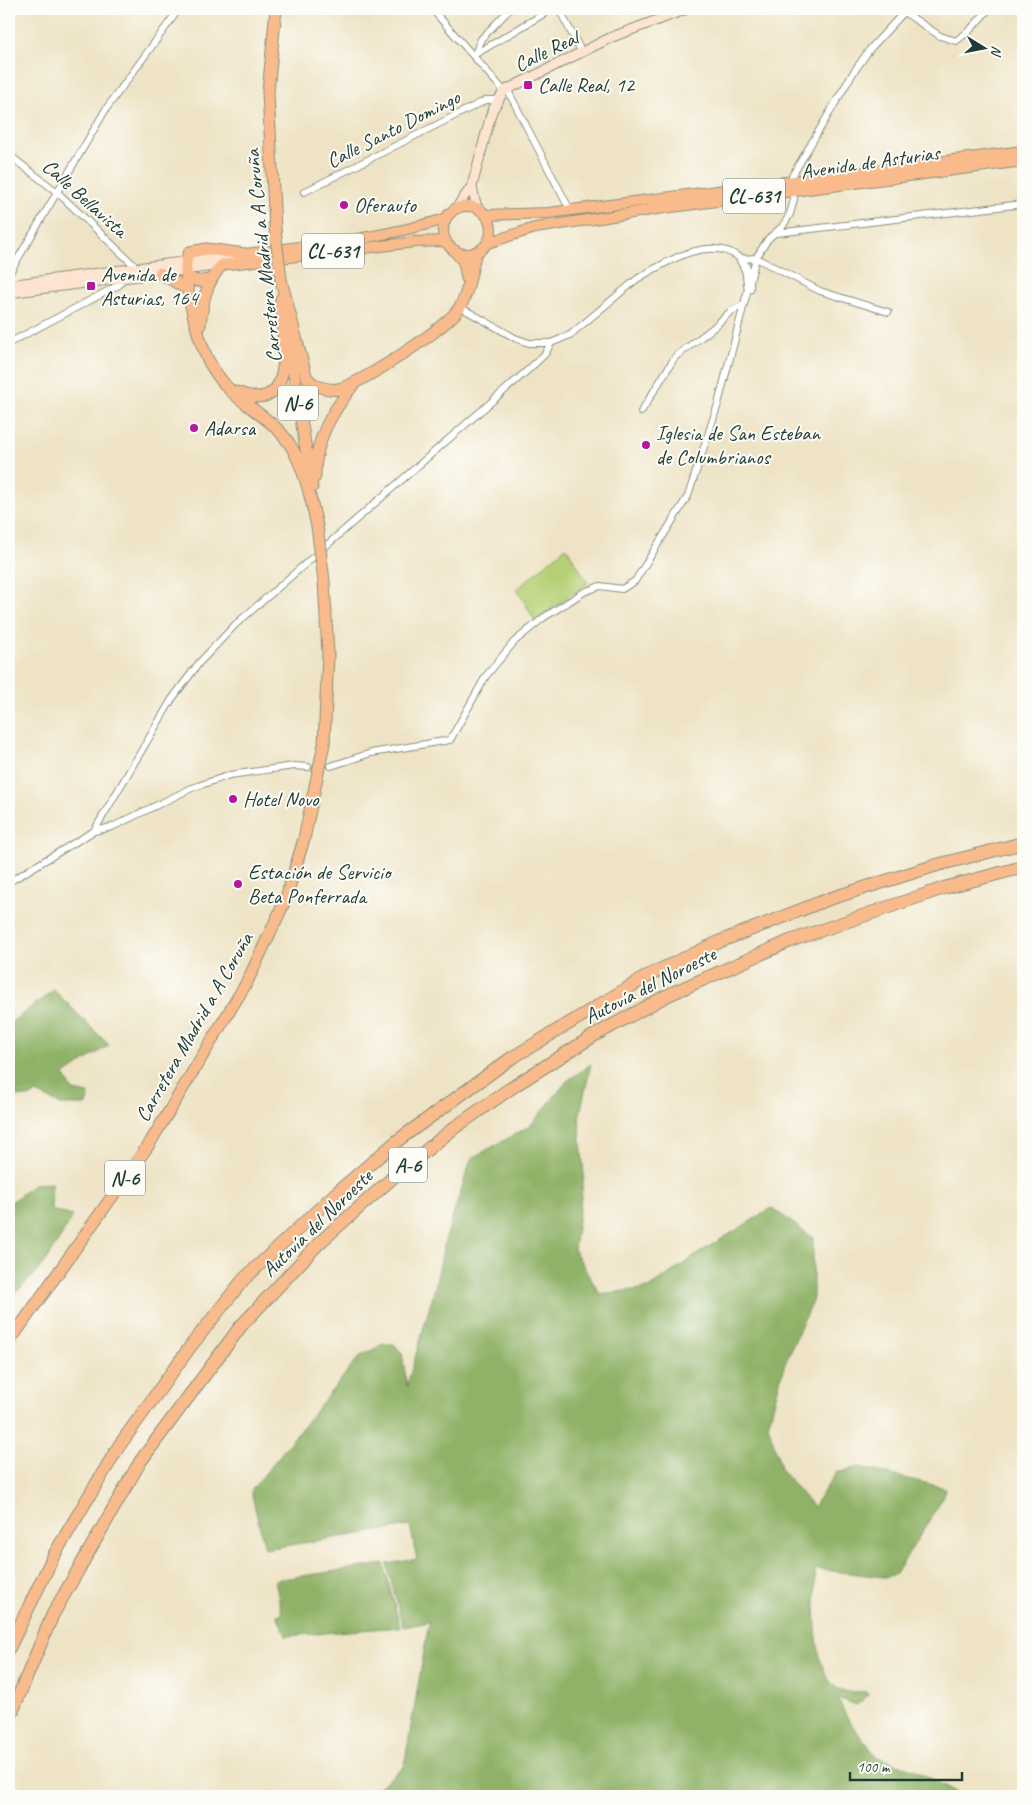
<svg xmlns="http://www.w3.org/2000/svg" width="1032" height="1805" font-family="Caveat,sans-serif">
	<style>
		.green { fill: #b6d076; stroke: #6a8655 }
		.forest { fill: #90b267; stroke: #58784e }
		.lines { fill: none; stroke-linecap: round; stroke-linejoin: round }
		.minor-casing { stroke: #86907c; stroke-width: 8 }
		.tertiary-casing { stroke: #86907c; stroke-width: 11 }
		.secondary-casing { stroke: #86907c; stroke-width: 11 }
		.primary-casing { stroke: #86907c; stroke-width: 12 }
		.trunk-casing { stroke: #86907c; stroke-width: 13 }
		.motorway-casing { stroke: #86907c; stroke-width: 14 }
		.minor { stroke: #fff; stroke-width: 6 }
		.tertiary { stroke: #fff; stroke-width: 9 }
		.secondary { stroke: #fde4d1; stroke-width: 9 }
		.primary { stroke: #fabb8c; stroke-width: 10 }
		.trunk { stroke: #fabb8c; stroke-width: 11 }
		.motorway { stroke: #fabb8c; stroke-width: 12 }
		.trunk-bridge-casing { stroke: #86907c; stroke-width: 13; stroke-linecap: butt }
		.trunk-bridge { stroke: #fabb8c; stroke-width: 11 }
		.poi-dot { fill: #b5179e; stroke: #fdfcf7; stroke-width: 2 }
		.labels { text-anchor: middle; stroke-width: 4; stroke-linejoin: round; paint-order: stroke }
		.shield { fill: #fdfcf7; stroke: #62766e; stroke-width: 1 }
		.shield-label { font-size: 20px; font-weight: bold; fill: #1f3d34 }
		.street-label { font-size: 21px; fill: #1f3d34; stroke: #fdfcf7 }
		.poi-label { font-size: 21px; fill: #1f3d34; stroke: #fdfcf7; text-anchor: start }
	</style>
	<rect width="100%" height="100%" fill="#fdfcf7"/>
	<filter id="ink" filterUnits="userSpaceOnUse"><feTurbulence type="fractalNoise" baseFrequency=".02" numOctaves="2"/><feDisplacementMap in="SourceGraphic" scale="10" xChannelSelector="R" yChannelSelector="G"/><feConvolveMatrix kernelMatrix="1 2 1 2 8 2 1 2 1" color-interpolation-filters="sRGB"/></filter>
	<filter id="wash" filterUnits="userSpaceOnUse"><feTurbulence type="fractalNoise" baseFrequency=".0096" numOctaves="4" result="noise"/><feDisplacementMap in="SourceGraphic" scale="20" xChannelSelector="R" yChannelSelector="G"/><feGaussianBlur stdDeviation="1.12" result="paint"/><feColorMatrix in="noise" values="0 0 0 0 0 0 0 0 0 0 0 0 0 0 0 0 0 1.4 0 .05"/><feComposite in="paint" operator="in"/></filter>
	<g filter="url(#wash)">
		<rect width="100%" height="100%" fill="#eee3c5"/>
		<path class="green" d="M566,547L588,583L535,621L517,589Z"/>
		<path class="forest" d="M54,990L109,1045L64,1075L73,1091L89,1094L86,1105H61L37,1093L28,1097L9,1095V1024Z
			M591,1064L579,1118L584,1175L574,1250L600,1294L649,1288L702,1251L772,1208L813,1238V1298L784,1366L768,1425L782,1471L813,1507L836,1473L859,1467L946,1488L941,1501L896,1574L884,1577L815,1569C816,1598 810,1676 840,1690C849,1694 857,1690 866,1692L868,1695L857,1705L837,1698L849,1721L877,1757L915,1770L956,1792L958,1796H367L404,1767L429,1622L403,1627L387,1564L417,1559L410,1526L265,1549L251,1491L359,1357L383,1344H394L402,1353L407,1386L435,1288L445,1241L471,1159L531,1125L567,1081Z
			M52,1183L51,1210L73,1216C56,1245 38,1279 9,1296V1204L34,1184Z
			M384,1564L400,1627L286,1636L277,1615L282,1614L275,1580Z"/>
	</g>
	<g filter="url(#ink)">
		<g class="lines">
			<defs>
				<path id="minor" d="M432,9L504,91
					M559,9L582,53
					M904,12L940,36L956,41L969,31L989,9
					M475,54L481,39L510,9
					M474,55L552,9
					M507,89L570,210
					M9,155L57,192L137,268
					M304,192L486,100H497
					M777,233L1023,204
					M9,274L106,109L179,9
					M460,307L515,338L529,343H551L570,335L637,279C666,262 711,233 741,259L756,258L820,291L888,312
					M9,343L119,285L123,277
					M641,412L675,357L713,328L730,312L743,305
					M331,766L371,753L450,740L486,676L514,642L543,618L584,592L600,586L622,589L635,581L688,496L718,404L756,258L768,239L783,226L790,214L794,199L792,176L853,73L870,49L907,9
					M94,831L172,699L199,663L235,625L528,370L545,354L551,343
					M9,882L94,831L112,827L192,788L230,775L294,766L308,767"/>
				<path id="tertiary" d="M741,259L747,271L749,288"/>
				<path id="secondary" d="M472,187L477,208
					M457,207L472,186L492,111L504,91L612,37L687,9
					M9,285L234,255
					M9,293L222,265"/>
				<path id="primary" d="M443 230a24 24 0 1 1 48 0a24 24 0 1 1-48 0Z
					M486,215L549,213L1023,151
					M487,243L535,228L664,208L1023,161
					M245,254C311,245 380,239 445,219
					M222,265L414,242L445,241"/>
				<path id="trunk" d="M275,229L268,92L276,9
					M455,251L464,262L467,278
					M245,254L207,249L190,252C177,268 199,339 207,358C212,368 219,378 227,387C245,407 273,419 289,443C304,466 311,499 317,526
					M160,273L187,289
					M186,274C193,282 201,283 211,279
					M281,280L306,376C312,386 327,391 339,389C362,383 447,328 460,307C469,292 471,269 476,252
					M200,325C202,303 206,282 222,265
					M287,332L312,487
					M237,392C301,418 281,333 281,299
					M315,477C314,441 332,412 353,385
					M9,1342L148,1146L247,982L285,901L304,839L324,744L328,654L324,581"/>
				<path id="motorway" d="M9,1648L54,1555L119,1446L190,1347L243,1280L335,1194L397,1141L510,1059L651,974L721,941L829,899L937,865L1023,843
					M9,1719L53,1614L140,1462L241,1326L319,1243L397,1174L454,1128L514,1086L595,1035L668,995L790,941L944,888L1023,867"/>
			</defs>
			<use href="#minor" class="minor-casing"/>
			<use href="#tertiary" class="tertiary-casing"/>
			<use href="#secondary" class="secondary-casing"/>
			<use href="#primary" class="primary-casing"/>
			<use href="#trunk" class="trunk-casing"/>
			<use href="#motorway" class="motorway-casing"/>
			<use href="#minor" class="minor"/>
			<use href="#tertiary" class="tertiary"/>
			<use href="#secondary" class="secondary"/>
			<use href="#primary" class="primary"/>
			<use href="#trunk" class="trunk"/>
			<use href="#motorway" class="motorway"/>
			<defs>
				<path id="trunk-bridge" d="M275,229L281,280
					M317,526L324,581"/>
			</defs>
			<use href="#trunk-bridge" class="trunk-bridge-casing"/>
			<use href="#trunk-bridge" class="trunk-bridge"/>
		</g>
	</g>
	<g class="poi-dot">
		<rect x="523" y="80" width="10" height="10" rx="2.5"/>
		<circle cx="344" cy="205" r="5"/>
		<rect x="86" y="281" width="10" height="10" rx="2.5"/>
		<circle cx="194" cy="428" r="5"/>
		<circle cx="646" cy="445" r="5"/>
		<circle cx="233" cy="799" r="5"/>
		<circle cx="238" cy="884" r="5"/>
	</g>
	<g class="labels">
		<g class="shield">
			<rect x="723" y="178.5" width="62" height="35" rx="4"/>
			<rect x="302" y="233.5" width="62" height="35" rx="4"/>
			<rect x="278" y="385.5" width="40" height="35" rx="4"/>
			<rect x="389" y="1147.5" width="38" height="35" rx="4"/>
			<rect x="105" y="1160.5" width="40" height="35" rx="4"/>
		</g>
		<g class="shield-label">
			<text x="754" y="203">CL-631</text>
			<text x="333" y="258">CL-631</text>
			<text x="298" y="410">N-6</text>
			<text x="408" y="1172">A-6</text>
			<text x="125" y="1185">N-6</text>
		</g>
		<g class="street-label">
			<text transform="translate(546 51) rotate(-26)" y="7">Calle Real</text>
			<text transform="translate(393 129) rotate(-27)" y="7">Calle Santo Domingo</text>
			<text transform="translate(870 162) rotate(-8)" y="7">Avenida de Asturias</text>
			<text transform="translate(85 198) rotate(42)" y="7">Calle Bellavista</text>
			<text transform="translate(263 256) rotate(-96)" y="7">Carretera Madrid a A Coruña</text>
			<text transform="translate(650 985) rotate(-27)" y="7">Autovía del Noroeste</text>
			<text transform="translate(194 1027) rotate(-60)" y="7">Carretera Madrid a A Coruña</text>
			<text transform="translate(317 1223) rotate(-44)" y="7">Autovía del Noroeste</text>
		</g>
		<g class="poi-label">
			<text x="538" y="92">Calle Real, 12</text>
			<text x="354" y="212">Oferauto</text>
			<text x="101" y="281">Avenida de<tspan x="101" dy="24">Asturias, 164</tspan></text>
			<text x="204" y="435">Adarsa</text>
			<text x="656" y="440">Iglesia de San Esteban<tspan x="656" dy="24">de Columbrianos</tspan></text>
			<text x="243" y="806">Hotel Novo</text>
			<text x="248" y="879">Estación de Servicio<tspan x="248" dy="24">Beta Ponferrada</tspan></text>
		</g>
	</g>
	<rect width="1032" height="1805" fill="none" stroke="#fdfcf7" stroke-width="30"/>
	<g transform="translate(984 48) rotate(100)" stroke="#fdfcf7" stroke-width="4" paint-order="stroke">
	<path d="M0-4L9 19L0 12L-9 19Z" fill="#1f3d34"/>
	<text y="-8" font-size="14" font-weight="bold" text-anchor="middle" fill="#1f3d34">N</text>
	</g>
	<path d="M850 1772v8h112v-8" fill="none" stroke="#1f3d34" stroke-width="2.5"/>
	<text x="857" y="1772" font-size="15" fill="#1f3d34" stroke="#fdfcf7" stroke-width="4" paint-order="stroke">100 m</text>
</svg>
